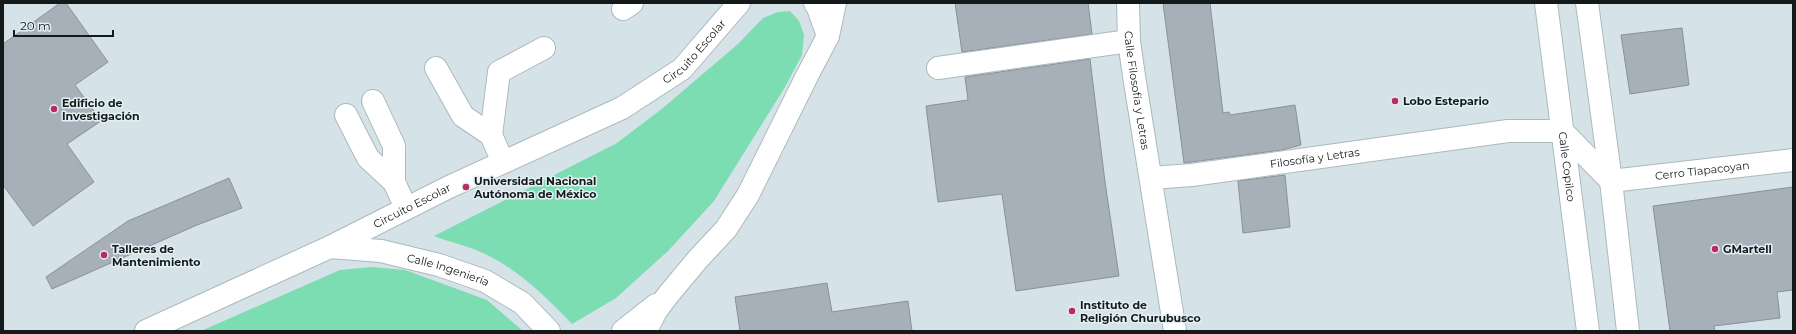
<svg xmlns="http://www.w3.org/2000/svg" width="1796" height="334" font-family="Montserrat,sans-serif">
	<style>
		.green { fill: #7bddb1 }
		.building { fill: #a7b0b9; stroke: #89919a }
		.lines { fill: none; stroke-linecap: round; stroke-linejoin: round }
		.minor-casing { stroke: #acb9be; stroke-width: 24 }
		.minor { stroke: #fff; stroke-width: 22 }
		.poi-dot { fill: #ba2c5f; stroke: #e2f0f4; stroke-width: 1.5 }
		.labels { text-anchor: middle; stroke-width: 3; stroke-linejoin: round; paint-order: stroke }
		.street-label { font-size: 11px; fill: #14191a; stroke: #e2f0f4 }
		.poi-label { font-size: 11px; font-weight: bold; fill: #14191a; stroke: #e2f0f4; text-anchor: start }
	</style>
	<rect width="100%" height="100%" fill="#d5e2e7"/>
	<path class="green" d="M790,11L799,21L804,35L802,55L785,87L714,201L668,251L616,298L572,324C546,297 518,269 483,253C468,246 450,242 434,236L617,143L663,108L738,44L763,18L778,12Z
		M372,267L405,270L487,300L523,331H201L340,270Z"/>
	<path class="building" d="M60,3H66L108,62L75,85L101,121L67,144L94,182L33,226L3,185V44Z
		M955,3H1088L1092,34L962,52Z
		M1163,3H1210L1223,113L1229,112L1230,115L1295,105L1301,145L1282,150L1184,163Z
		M1682,28L1689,85L1630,94L1621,35Z
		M1090,59L1105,182L1119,276L1016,291L1002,194L938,202L926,106L968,100L965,77Z
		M1285,175L1290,227L1243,233L1238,181Z
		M229,178L242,208L197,225L52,289L46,277L128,221Z
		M1793,187V290L1777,292L1780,318L1714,326L1715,331H1670L1653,206Z
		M827,283L832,312L908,301L912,331H740L735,297Z"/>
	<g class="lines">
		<defs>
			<g id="minor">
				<path d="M815,3L818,8L828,36"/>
				<path id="s1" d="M1128,3L1129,41L1134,76L1175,331"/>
				<path id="s2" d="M1546,3L1588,331"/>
				<path d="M1587,3L1611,181L1628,331"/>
				<path d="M623,9L632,3"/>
				<path d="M436,68L463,116L491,135L503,162"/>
				<path d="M938,68L1129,41"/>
				<path d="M373,101L394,146V182"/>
				<path d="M346,115L368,158L394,182L406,208"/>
				<path d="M491,135L499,72L544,48"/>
				<path id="s3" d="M1151,178L1192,175L1508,131H1562L1611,181L1793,160"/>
				<path id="s4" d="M330,247L381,251L439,265L485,281L522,303L549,331"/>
				<path id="s5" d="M146,331L330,247L449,187L622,108L682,69L739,3"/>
				<path d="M623,331L656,305"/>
				<path d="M646,331L656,311L668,295L698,259L726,229L748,195L807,76L828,36L835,3"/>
			</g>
		</defs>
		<use href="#minor" class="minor-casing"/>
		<use href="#minor" class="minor"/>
	</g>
	<g class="poi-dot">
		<circle cx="1395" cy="101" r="4"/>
		<circle cx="54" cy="109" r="4"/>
		<circle cx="466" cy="187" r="4"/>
		<circle cx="1715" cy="249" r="4"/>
		<circle cx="104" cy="255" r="4"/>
		<circle cx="1072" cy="311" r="4"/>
	</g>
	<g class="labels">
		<g class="street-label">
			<text dy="4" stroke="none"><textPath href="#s5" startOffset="618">Circuito Escolar</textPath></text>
			<text dy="4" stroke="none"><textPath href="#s1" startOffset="88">Calle Filosofía y Letras</textPath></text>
			<text dy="4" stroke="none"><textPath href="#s3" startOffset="165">Filosofía y Letras</textPath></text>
			<text dy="4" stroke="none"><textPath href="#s2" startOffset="165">Calle Copilco</textPath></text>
			<text dy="4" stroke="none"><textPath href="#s3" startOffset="576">Cerro Tlapacoyan</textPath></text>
			<text dy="4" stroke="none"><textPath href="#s5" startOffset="294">Circuito Escolar</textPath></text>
			<text dy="4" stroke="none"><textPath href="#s4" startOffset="121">Calle Ingeniería</textPath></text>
		</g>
		<g class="poi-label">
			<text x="1403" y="105">Lobo Estepario</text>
			<text x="62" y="107">Edificio de<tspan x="62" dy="13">Investigación</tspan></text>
			<text x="474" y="185">Universidad Nacional<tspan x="474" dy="13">Autónoma de México</tspan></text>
			<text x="112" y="253">Talleres de<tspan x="112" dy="13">Mantenimiento</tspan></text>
			<text x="1723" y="253">GMartell</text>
			<text x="1080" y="309">Instituto de<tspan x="1080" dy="13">Religión Churubusco</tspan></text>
		</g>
	</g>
	<rect width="1796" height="334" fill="none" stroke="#14191a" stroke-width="8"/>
	<path d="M14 30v6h99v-6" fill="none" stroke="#14191a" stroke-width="2"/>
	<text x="20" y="30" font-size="12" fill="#14191a" stroke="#e2f0f4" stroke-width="3" paint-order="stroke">20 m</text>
</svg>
